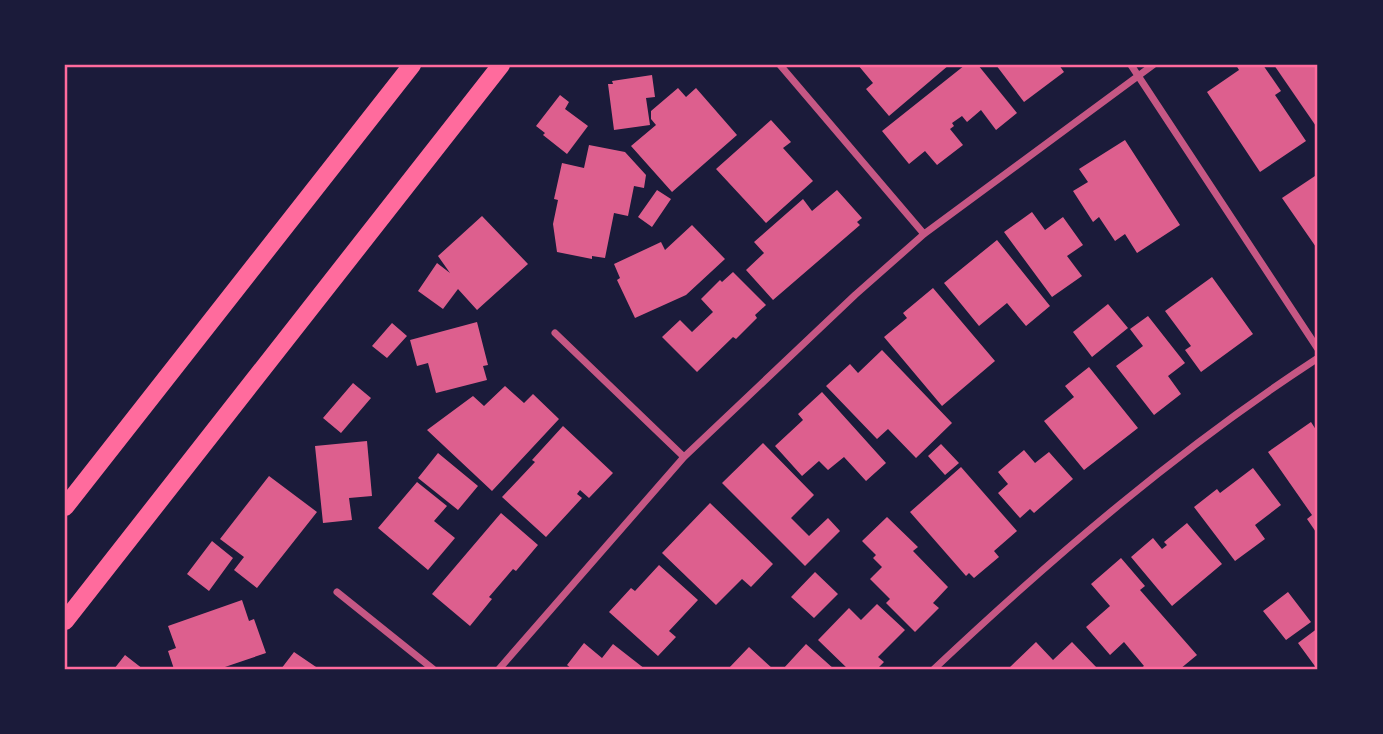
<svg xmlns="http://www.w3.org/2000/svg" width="1383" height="734" font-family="Helvetica,sans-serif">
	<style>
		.building { fill: #dd5f8e }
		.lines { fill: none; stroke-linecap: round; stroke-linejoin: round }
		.minor { stroke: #c65784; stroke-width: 7 }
		.primary { stroke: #ff6b9d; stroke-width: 18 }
		.neatline { fill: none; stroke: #ff6b9d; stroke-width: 2.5 }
	</style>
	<rect width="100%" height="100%" fill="#1b1b3a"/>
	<path class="building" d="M858,65H949L889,116L866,89L873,83Z
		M965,65H978L1017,113L996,130L981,110L967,122L962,116L952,123L954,126L950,129L963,145L937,165L925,151L909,164L882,131Z
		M996,65H1059L1064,72L1024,102Z
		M1236,65H1263L1281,91L1275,95L1306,141L1260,172L1207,92L1239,70Z
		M1274,65H1318V129Z
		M652,75L655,97L646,98L650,125L614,130L608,84H613L612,81Z
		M678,88L686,97L696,88L737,135L672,192L631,146L656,125L651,119V111Z
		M560,95L569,102L565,109L588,126L567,154L543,135L545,133L536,126Z
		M771,120L791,142L783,148L813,181L766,223L716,169Z
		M1125,140L1180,225L1137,253L1125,234L1115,241L1099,217L1093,222L1073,191L1088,182L1079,169Z
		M589,145L625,152L646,175L644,188L634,186L628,216L614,213L605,258L592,256V259L557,252L553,224L558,200L554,199L562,163L584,168Z
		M1318,174V250L1282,198Z
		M657,190L671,199L652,227L638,217Z
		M837,190L862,218L857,222L860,225L773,300L746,270L764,253L754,242L803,199L812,211Z
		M1032,212L1045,230L1063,217L1083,245L1067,256L1082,276L1052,297L1004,232Z
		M482,216L528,264L477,310L458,289L443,309L418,291L437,263L450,273L438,256Z
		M692,225L725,259L686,295L635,318L617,280L620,278L614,264L661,242L665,250Z
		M997,240L1050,306L1026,326L1007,303L979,326L944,283Z
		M733,272L766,305L755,315L757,318L736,339L733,337L697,372L662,337L680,320L692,332L713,312L701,299L720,280L722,282Z
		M1212,277L1253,334L1201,372L1185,350L1191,346L1165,311Z
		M933,288L995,361L942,406L884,337L907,318L903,313Z
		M1108,304L1128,328L1092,357L1073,332Z
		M1148,316L1185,363L1168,376L1181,394L1154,415L1116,366L1143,346L1130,329Z
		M477,322L488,365L483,366L487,380L436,393L428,363L417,366L410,340Z
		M392,323L407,336L387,358L372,346Z
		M882,350L952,423L916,458L888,429L877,439L826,386L850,364L858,373Z
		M1089,367L1138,428L1084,470L1044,421L1074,397L1065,386Z
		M353,383L371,398L341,433L323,418Z
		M505,386L524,403L533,394L559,419L492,491L427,430L473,396L484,406Z
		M822,392L886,463L866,481L844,457L828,470L819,461L802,476L775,446L803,420L798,414Z
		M1311,422L1318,433V535L1307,519L1312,515L1268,452Z
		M563,426L613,473L589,498L580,490L577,494L582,498L546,537L502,497L535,462L532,460Z
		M367,441L372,496L349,498L352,520L323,523L315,446Z
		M763,443L814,495L791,518L809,536L828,518L840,531L805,566L722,483Z
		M941,444L959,463L945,475L928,456Z
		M1024,450L1035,463L1049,452L1073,479L1034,513L1030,509L1020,518L998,493L1008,484L998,472Z
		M438,453L478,486L458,510L418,478Z
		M961,467L1017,531L994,551L999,557L974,578L969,573L966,576L910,512Z
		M1253,468L1281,505L1255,525L1265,539L1235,561L1194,507L1217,489L1220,493Z
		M269,476L317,512L257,588L234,570L244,557L220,539Z
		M417,482L447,506L434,521L455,538L428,570L378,528Z
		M710,503L773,564L751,587L742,579L716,605L662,553Z
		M501,513L538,545L516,571L513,569L489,597L492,599L470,626L432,594Z
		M887,517L918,547L913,551L948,587L933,603L939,608L915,632L886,603L890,599L870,579L882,567L873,558L876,555L862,541Z
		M1187,523L1222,564L1172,606L1131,557L1153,538L1162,549L1167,545L1164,542Z
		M212,541L233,558L209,591L187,574Z
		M1121,558L1145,586L1140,590L1197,655L1180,669H1140L1144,666L1124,642L1110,655L1086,627L1110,606L1091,584Z
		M659,565L698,600L669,631L676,637L658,656L609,612L631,588L635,591Z
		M815,572L838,594L814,618L791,597Z
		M1288,592L1311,622L1286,640L1263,611Z
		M242,600L249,621L254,619L266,653L219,669H174L168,651L176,648L168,626Z
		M877,604L905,630L878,657L884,662L877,669H848L818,640L849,608L861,620Z
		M1318,628V669H1317L1298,643Z
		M1036,642L1053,660L1072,642L1098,669H1008Z
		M584,643L602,658L613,644L645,669H572L567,665Z
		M806,644L834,669H783Z
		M749,647L773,669H728Z
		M294,652L319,669H281Z
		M125,655L143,669H114Z"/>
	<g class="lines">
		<path class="minor" d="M780,65L924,234
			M1131,65L1318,349
			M555,333L684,457
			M337,592L433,669
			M499,669L684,457L855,295L924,234L1153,65
			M934,669C1054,556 1180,448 1318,358"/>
		<path class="primary" d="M65,507L412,65
			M65,621L501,65"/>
	</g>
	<rect width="1383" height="734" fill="none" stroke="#1b1b3a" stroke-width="133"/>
	<rect x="66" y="66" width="1250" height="602" class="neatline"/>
</svg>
